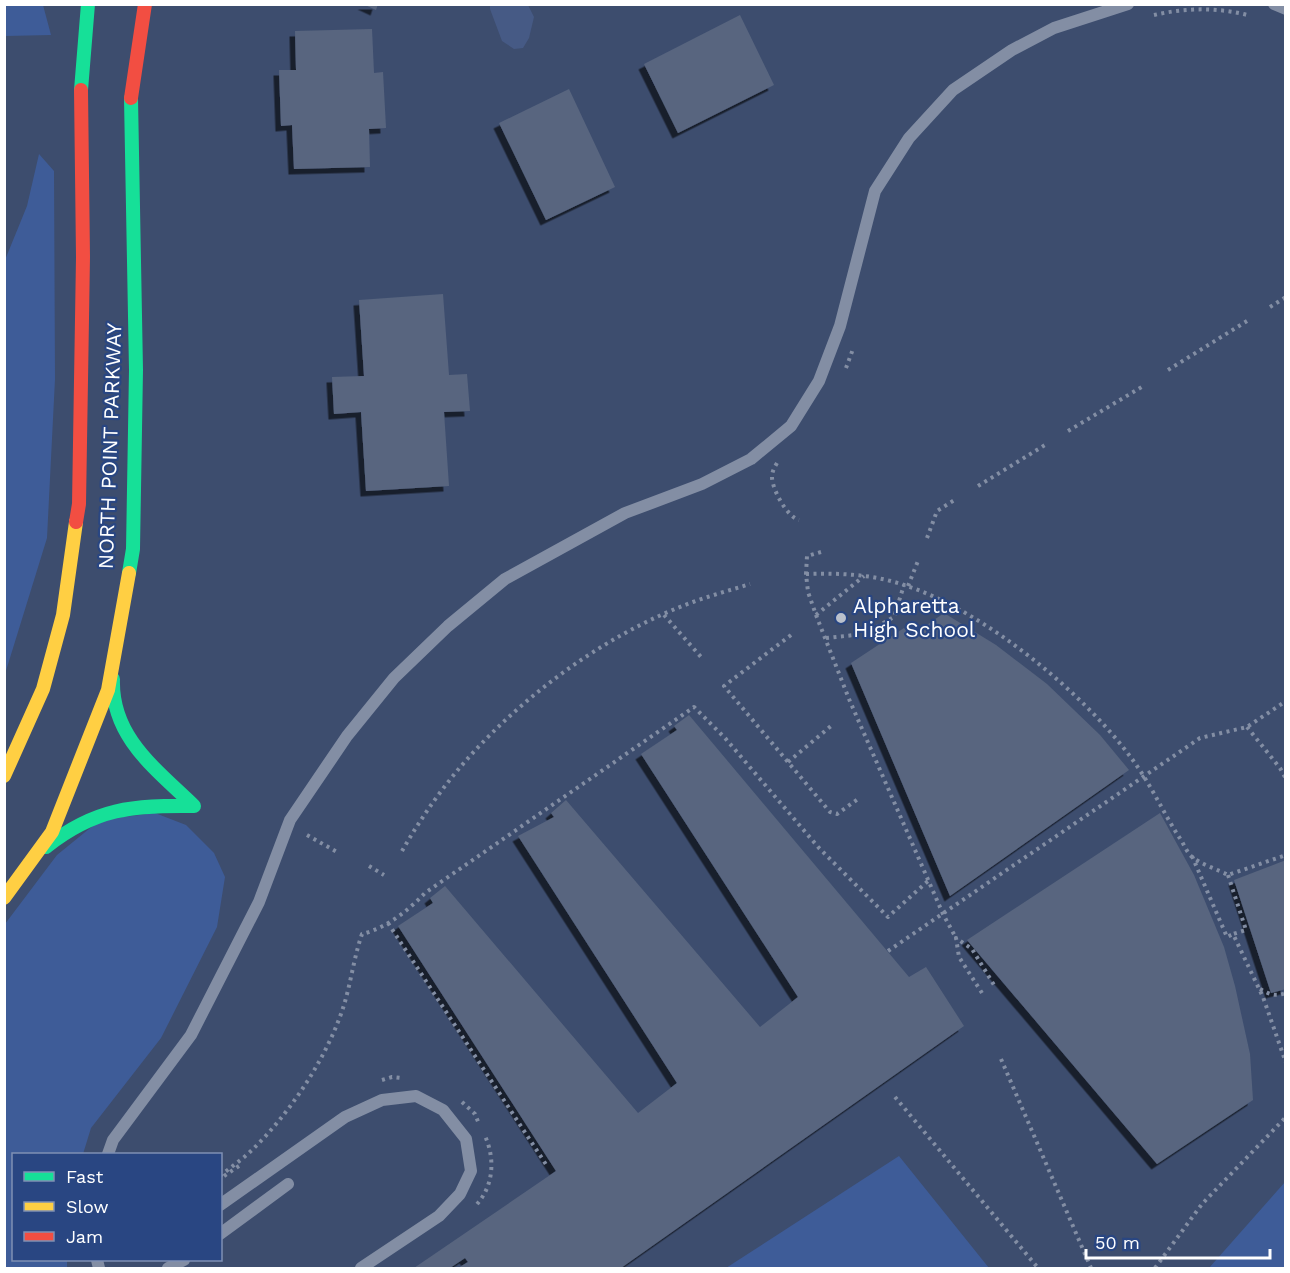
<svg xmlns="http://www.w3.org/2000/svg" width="1290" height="1273" font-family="'Work Sans',sans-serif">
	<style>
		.green { fill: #3e5c98 }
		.water { fill: #465a85 }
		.building { fill: #58657f; filter: url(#shadow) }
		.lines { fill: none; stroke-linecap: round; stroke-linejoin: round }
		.path { stroke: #838ea4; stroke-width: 4; stroke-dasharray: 3 4.5; stroke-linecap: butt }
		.lane { stroke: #838ea4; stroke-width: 12 }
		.fast { stroke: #16e098; stroke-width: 14 }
		.slow { stroke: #ffcf43; stroke-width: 14 }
		.jam { stroke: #f24e42; stroke-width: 14 }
		.poi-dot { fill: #bbc1cc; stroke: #294682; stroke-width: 2 }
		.labels { text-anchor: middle; stroke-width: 4.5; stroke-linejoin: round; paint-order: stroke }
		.street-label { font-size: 21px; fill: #fff; stroke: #294682 }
		.poi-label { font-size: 21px; fill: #fff; stroke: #294682; text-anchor: start }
	</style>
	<defs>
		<filter id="shadow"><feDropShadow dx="-5.5" dy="5.5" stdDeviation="0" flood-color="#0009"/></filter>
	</defs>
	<rect width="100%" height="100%" fill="#3d4d6e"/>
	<path class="green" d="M4,5H43L51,35L5,36Z
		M39,154L54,171L55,379L47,538L5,674V260L27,206Z
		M155,813L186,825L214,853L225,877L217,927L161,1038L91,1128L83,1154H14V1260H67V1268H5V924L57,855L100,820Z
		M899,1156L989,1268H726Z
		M1285,1182V1268H1209Z"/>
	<path class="water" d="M490,5H528L534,17L529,38L523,48L514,49L502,41L490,9Z"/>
	<path class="building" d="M363,4H378L376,10Z
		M740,15L774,85L678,133L644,64Z
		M372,29L374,73L383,72L386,128L369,129L370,167L294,169L292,125L281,126L279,70H296L295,31Z
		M569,89L615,187L546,220L499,123Z
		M443,294L449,375L467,374L470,411L444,412L449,486L366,491L361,412L334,414L332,377L364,376L359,300Z
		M944,613L996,645L1047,684L1100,735L1129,770L950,896L851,663L904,628L911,636Z
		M689,715L909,977L926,967L964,1026L621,1268H458L468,1262L465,1258L450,1268H414L556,1171L398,926L433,903L430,898L445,886L638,1113L677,1083L518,836L554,817L551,813L566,800L760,1027L798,997L641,754L677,730L674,726Z
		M1160,813L1194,875L1224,947L1235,986L1250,1054L1253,1100L1157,1164L967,940Z
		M1286,860V989L1271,993L1234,880Z"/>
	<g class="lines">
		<path class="path" d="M1154,15C1184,8 1217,7 1247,15
			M1270,307L1286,297
			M846,368L853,349
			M1168,370L1247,321
			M1068,431L1145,385
			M777,463C774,468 772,472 772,477C772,489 787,517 799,520
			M978,486L1045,445
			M927,538L937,511L956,499
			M821,552L807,556L806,574L808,592L816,615L849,699L943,914L956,938
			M806,574C839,573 872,574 904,585C983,610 1084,693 1132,759C1150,783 1163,812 1179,837C1183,842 1186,851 1191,856C1200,864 1217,869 1228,875L1286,855
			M908,586L918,561
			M664,615L701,657
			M816,615L864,576
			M791,635L724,686L830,812L837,814L858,799
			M826,638L864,634L894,617L904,585
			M1247,727L1280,768L1286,779
			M788,762L831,726
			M307,835L337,852
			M402,851C414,830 427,810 442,790C502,710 599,636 693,602C712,595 731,590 750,584
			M1192,856L1227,937L1233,934
			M369,866L384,875
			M1228,875L1246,930L1233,934L1263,997L1286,1063
			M388,923L547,1166
			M888,951L1200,738L1247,727L1286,701
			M1260,989C1269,994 1275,997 1286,993
			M982,993L959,957L956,938L972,949L994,985
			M1001,1059L1091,1268
			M382,1080L392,1077L401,1078
			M895,1097L1038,1268
			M462,1102L475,1114L479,1124
			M220,1176C231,1167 243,1159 253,1149C291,1112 328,1056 344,1005C351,982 354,957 362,934C386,928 408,911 425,893L694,707L725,738L819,848L888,917L929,880
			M224,1176L242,1164
			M477,1204C494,1185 495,1158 485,1136
			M1155,1268L1202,1204L1286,1117"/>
		<path class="lane" d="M1274,4L1286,9
			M108,1154L113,1140L191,1035L259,902L290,820L347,736L394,678L448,626L505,579L625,513L702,484L751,459L791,426L819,381L840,326L875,191L909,138L953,90L1012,50L1054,28L1128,4
			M220,1205L345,1117L382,1100L416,1096L443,1110L466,1139L471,1171L460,1194L439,1216L361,1268
			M220,1234L288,1184
			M97,1260L99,1268
			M168,1268L184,1260"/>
		<path class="fast" d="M81,90L88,4
			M129,573L133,549L136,370L131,98
			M113,679C111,737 156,769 194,806
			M46,847C95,808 133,805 194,806"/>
		<path class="slow" d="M4,776L43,689L63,615L76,522
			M4,898L52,832L108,690L129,573"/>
		<path class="jam" d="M131,98L145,4
			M76,522L79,504L83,257L81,90"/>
	</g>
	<circle class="poi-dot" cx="841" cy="618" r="6"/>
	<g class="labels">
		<g class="street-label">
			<text transform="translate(110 446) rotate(-88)" y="7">NORTH POINT PARKWAY</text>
		</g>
		<g class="poi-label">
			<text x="853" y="613">Alpharetta<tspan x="853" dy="24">High School</tspan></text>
		</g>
	</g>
	<rect width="1290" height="1273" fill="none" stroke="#ffffff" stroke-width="12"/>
	<rect x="12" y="1153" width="210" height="108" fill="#294682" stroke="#7f90b4" stroke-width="1.5"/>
	<rect x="24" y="1172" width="30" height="9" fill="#16e098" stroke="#7f90b4" stroke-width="1.5"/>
	<text x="66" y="1183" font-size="18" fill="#ffffff">Fast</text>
	<rect x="24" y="1202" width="30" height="9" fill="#ffcf43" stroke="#7f90b4" stroke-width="1.5"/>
	<text x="66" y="1213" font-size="18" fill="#ffffff">Slow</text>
	<rect x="24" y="1232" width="30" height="9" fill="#f24e42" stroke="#7f90b4" stroke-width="1.5"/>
	<text x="66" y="1243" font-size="18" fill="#ffffff">Jam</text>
	<path d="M1086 1249v9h184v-9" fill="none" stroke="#ffffff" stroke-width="3"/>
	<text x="1095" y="1249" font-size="18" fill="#ffffff" stroke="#294682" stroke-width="4.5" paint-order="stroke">50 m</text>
</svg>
